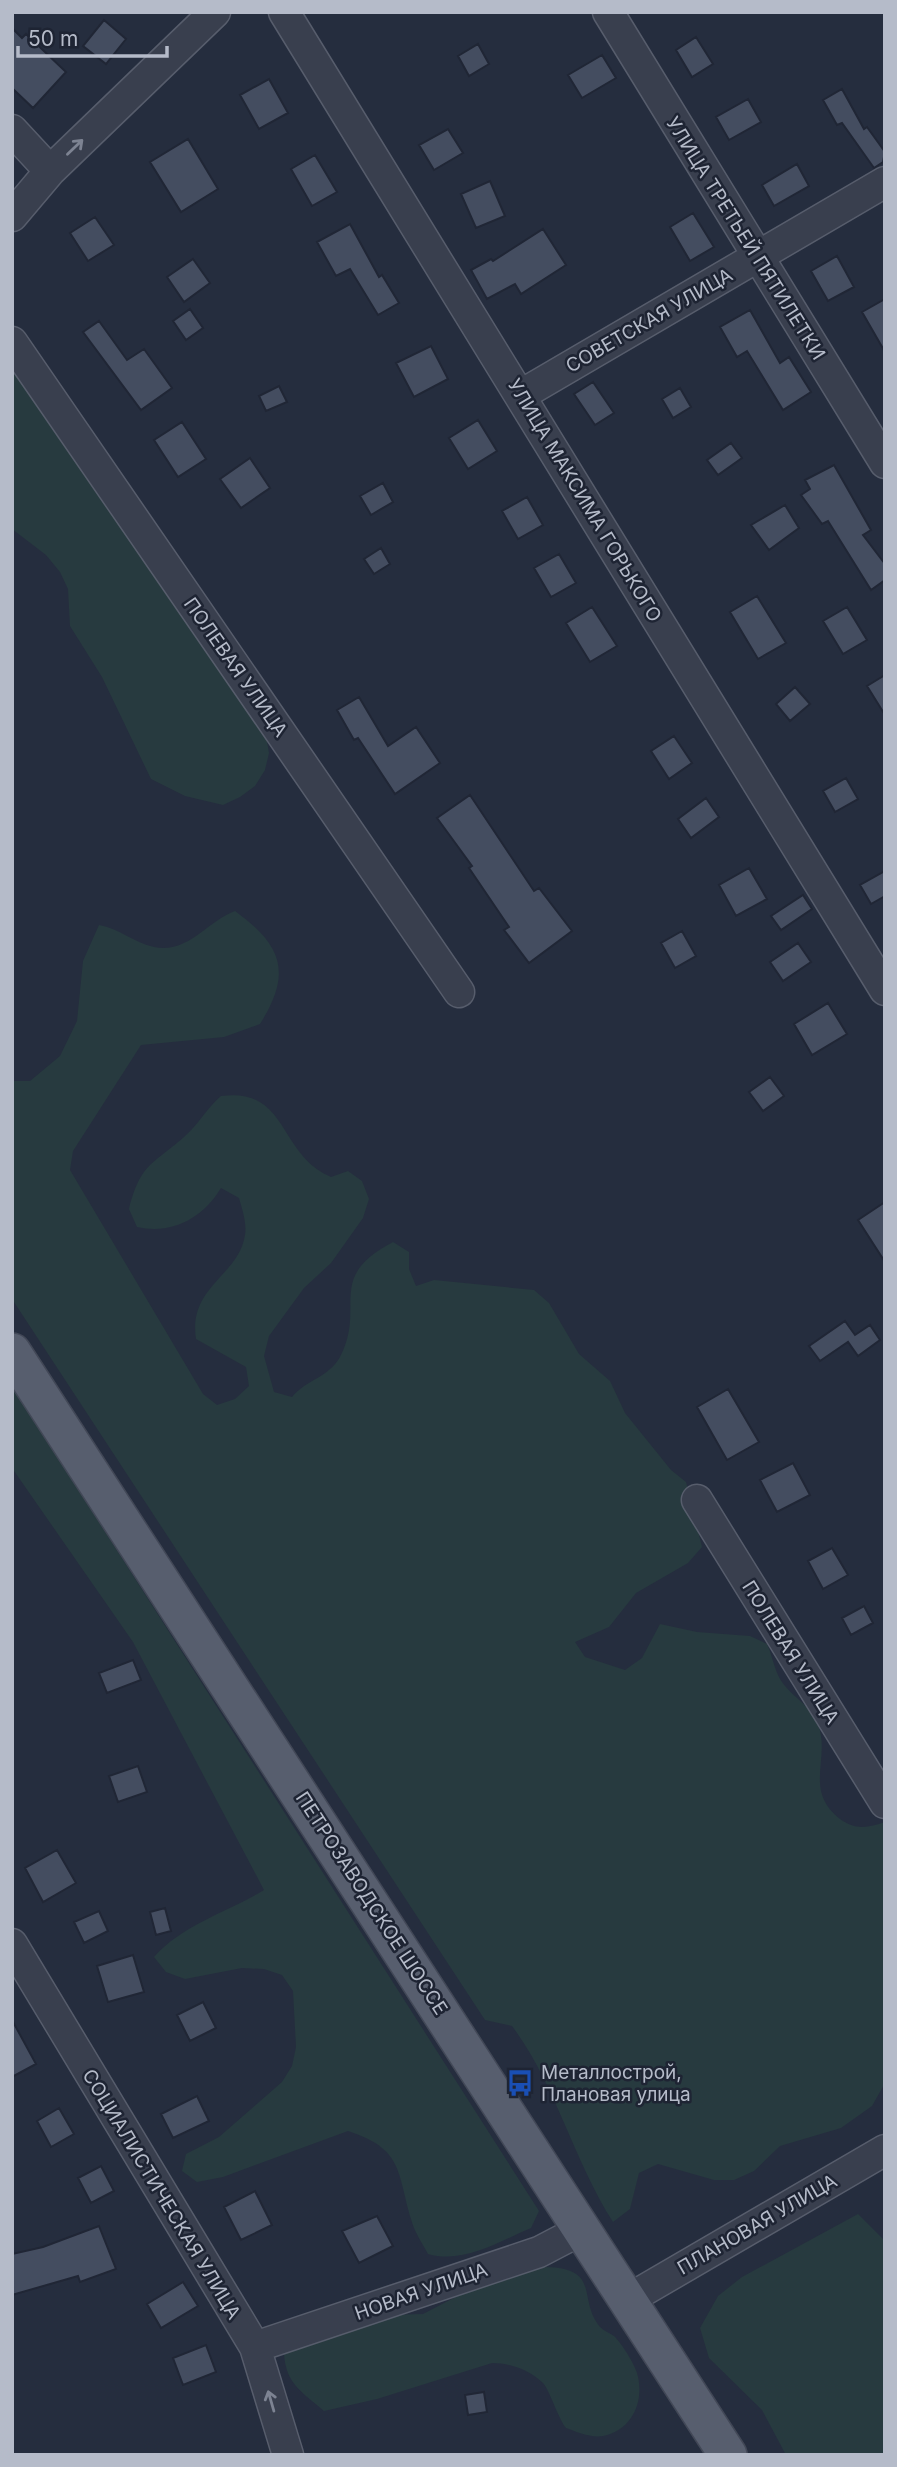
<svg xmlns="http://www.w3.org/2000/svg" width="897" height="2467" font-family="Inter,sans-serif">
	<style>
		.green { fill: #273a3f }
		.building { fill: #444d60; stroke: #202635; stroke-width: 2 }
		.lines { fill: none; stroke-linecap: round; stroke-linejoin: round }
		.minor-casing { stroke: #575d6c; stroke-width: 33 }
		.major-casing { stroke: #424857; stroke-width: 40 }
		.minor { stroke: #393f4e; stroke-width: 30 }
		.major { stroke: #575e6e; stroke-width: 37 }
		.oneway { stroke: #7d8392 }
		.labels { text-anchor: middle; stroke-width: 5; stroke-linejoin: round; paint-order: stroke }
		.street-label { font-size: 19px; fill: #b5bbc9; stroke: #1e2433 }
		.poi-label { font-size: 19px; fill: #b5bbc9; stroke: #1e2433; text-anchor: start }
	</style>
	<rect width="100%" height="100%" fill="#252d3e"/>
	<path class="green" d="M12,359L262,713L269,753L265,770L255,786L240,797L223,805L185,796L151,779L102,677L70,626L68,589L60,572L46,555L12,529Z
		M235,911C283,946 292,973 260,1024L224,1037L141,1045L73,1151L70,1170L203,1394L217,1405L235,1399L249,1386L246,1367L196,1339C188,1286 239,1276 245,1235C247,1223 242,1209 239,1198L221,1188C203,1218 172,1235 137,1227L129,1209C141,1163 151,1166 184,1137C198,1125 207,1108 221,1096C289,1087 277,1154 331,1177L348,1171L362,1181L369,1199L363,1218L331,1263L304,1288L269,1336L264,1356L274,1392L292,1397C307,1379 328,1378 340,1357C367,1306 324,1278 393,1242L409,1252V1269L416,1286L434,1280L534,1290L549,1303L579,1354L610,1381L625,1413L671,1470L686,1482L702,1547L688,1563L636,1593L609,1627L575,1642L585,1657L625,1670L642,1658L660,1624L697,1632L750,1636L767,1644C772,1655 774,1668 780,1679C790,1696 811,1705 818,1724C831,1759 803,1790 840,1819C855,1830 868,1828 885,1822V2083L872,2106L841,2128L780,2146L754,2171L734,2180H714L658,2164L639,2173L630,2209L613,2222C573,2159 556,2085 512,2026L485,2020L12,1299V1081H30L60,1056L77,1021L83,961L99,925C119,928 134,943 154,947C188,954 206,922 235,911Z
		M12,1386L539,2211L531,2228C498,2242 464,2264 428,2254C422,2243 414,2231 411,2219C397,2171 403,2149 348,2131L223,2177L197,2182L182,2171L186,2154L219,2137L282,2082L292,2066L296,2047L293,1991L282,1975L264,1969L242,1968L185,1979L166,1972L154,1957C183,1924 228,1912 264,1890L133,1642L12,1468Z
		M858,2214L885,2241V2455H786L762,2410L709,2358L700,2328L718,2296L742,2277Z
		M545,2267C602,2268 577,2299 600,2327C604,2331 610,2333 614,2336C622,2344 634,2363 637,2373C645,2400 633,2430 603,2436C591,2438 577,2432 566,2428C558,2418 549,2389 543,2383C530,2370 510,2363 492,2363L377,2399L324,2411C302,2392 286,2384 284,2354L299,2343L389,2315L423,2314L473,2288Z"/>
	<path class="building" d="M104,20L126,39L106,64L83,46Z
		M12,28L22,38L26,34L66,72L33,108L12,88Z
		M696,37L713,64L692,77L676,50Z
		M478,44L489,64L469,76L458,56Z
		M602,55L616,78L582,98L568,75Z
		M269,79L288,113L259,129L240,95Z
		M842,89L864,129L867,127L885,152L883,162L874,168L842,123L837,125L823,100Z
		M748,99L761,122L729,140L716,117Z
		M448,129L463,153L434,170L419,145Z
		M188,139L218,189L181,212L150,162Z
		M315,155L337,192L312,206L291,169Z
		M797,164L809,186L774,206L762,185Z
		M490,181L505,216L476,228L461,194Z
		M693,213L714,247L690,261L670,227Z
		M95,217L114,245L88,261L70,233Z
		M350,224L379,277L382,275L399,303L378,315L350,269L336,276L317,242Z
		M543,229L566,265L521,294L515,284L487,299L471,270L491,259L493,261Z
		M837,256L854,287L828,301L811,271Z
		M193,259L210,283L184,302L167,277Z
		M885,299V352L862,312Z
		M190,309L203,328L186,340L173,321Z
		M750,310L780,363L789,357L811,392L783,410L747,351L737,357L720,327Z
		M99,321L127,360L144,349L172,388L141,410L83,332Z
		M431,346L448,379L414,397L396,363Z
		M593,382L614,413L595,425L574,394Z
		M279,386L287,402L266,411L259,396Z
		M680,388L691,407L673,418L662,399Z
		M478,420L497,451L468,469L449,438Z
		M182,422L206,459L178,477L154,440Z
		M731,443L742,458L718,475L707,460Z
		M250,458L270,488L241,508L220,479Z
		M834,465L871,530L863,535L885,564V580L871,590L828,521L822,524L801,495L810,489L805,480Z
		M383,483L393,502L371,515L360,496Z
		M527,497L543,525L518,539L502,511Z
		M785,505L799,528L769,550L751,525Z
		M381,548L390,564L374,574L364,559Z
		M559,554L576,583L551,597L534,568Z
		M757,596L786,643L758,659L730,612Z
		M592,607L617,646L590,662L566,623Z
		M847,607L867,640L843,654L823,621Z
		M885,675V715L867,686Z
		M795,687L810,704L790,721L776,704Z
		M359,697L388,746L416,727L440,763L395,794L358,738L354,740L337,710Z
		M674,736L692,763L669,779L651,751Z
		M846,778L858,799L835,812L823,791Z
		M470,795L534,891L539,888L572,931L529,963L504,930L509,927L469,868L472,866L437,818Z
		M706,798L719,817L691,838L678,819Z
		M749,868L767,899L736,916L719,885Z
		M885,871V896L871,904L860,885Z
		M803,895L812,909L781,930L771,916Z
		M682,931L696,956L675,968L661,943Z
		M798,943L811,962L783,981L770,962Z
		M828,1003L847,1034L812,1055L794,1024Z
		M770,1077L784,1096L763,1111L749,1092Z
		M885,1202V1262L858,1220Z
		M845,1321L855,1335L870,1325L880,1340L858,1356L848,1342L820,1361L809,1346Z
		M728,1389L759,1442L727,1460L697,1407Z
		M793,1463L810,1495L777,1512L760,1480Z
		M832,1548L848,1575L823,1589L808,1561Z
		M864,1606L873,1623L851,1635L842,1618Z
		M133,1660L141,1680L107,1693L99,1673Z
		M138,1766L147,1792L118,1802L109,1776Z
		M57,1850L76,1883L43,1902L25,1868Z
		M165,1908L171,1931L156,1935L150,1912Z
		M99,1911L108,1931L84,1943L74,1922Z
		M133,1955L144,1992L108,2002L97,1966Z
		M203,2002L216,2028L190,2041L177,2015Z
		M12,2020L36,2064L12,2077Z
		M197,2096L209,2121L173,2138L161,2114Z
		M59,2108L74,2134L51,2147L37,2121Z
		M101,2166L114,2191L91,2203L78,2178Z
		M255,2191L272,2225L241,2240L224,2207Z
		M377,2216L393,2246L359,2263L342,2231Z
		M99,2226L116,2269L80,2282L78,2276L12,2295V2254L43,2247Z
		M183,2282L198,2306L161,2328L147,2304Z
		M206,2345L216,2372L183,2385L173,2358Z
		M484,2392L487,2412L468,2415L465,2395Z"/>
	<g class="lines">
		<defs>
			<path id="minor" d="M284,12L885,990
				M608,12L885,463
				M12,130L50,171
				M12,216L50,171L215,12
				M12,342L459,992
				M521,395L885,182
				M697,1500L885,1803
				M12,1944L255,2347L288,2455
				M629,2299L885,2150
				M255,2347L539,2252L583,2229"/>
			<path id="major" d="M12,1352L728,2455"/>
		</defs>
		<use href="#minor" class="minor-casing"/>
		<use href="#major" class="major-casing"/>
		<use href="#minor" class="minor"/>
		<use href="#major" class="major"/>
	</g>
	<defs><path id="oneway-shaft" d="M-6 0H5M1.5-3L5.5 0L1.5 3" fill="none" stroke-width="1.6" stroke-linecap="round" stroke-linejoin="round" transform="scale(1.75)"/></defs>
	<g class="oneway">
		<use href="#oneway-shaft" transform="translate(75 147) rotate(-44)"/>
		<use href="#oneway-shaft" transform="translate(271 2401) rotate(-106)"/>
	</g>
	<defs>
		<symbol id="bus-bare" viewBox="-9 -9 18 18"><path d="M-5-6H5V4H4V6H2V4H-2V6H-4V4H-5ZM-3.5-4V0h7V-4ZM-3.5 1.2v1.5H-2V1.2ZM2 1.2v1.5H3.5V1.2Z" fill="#1a4fb4" stroke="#1e2433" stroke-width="2.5" paint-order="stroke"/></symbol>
	</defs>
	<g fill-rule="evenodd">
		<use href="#bus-bare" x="501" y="2064" width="38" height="38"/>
	</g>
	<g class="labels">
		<g class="street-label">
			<text transform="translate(746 238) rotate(58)" y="7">УЛИЦА ТРЕТЬЕЙ ПЯТИЛЕТКИ</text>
			<text transform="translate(649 320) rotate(-30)" y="7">СОВЕТСКАЯ УЛИЦА</text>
			<text transform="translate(585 500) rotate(59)" y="7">УЛИЦА МАКСИМА ГОРЬКОГО</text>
			<text transform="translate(236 667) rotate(55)" y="7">ПОЛЕВАЯ УЛИЦА</text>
			<text transform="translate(791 1652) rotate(58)" y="7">ПОЛЕВАЯ УЛИЦА</text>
			<text transform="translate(372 1903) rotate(57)" y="7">ПЕТРОЗАВОДСКОЕ ШОССЕ</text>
			<text transform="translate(162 2194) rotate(59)" y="7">СОЦИАЛИСТИЧЕСКАЯ УЛИЦА</text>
			<text transform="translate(757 2224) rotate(-30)" y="7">ПЛАНОВАЯ УЛИЦА</text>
			<text transform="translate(421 2291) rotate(-19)" y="7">НОВАЯ УЛИЦА</text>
		</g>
		<g class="poi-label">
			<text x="541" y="2079">Металлострой,<tspan x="541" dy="22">Плановая улица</tspan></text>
		</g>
	</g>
	<rect width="897" height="2467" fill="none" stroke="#b5bbc9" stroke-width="28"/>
	<path d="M18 46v10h149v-10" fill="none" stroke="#b5bbc9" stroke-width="3.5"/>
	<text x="28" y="46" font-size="21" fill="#b5bbc9" stroke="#1e2433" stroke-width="5" paint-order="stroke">50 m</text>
</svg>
